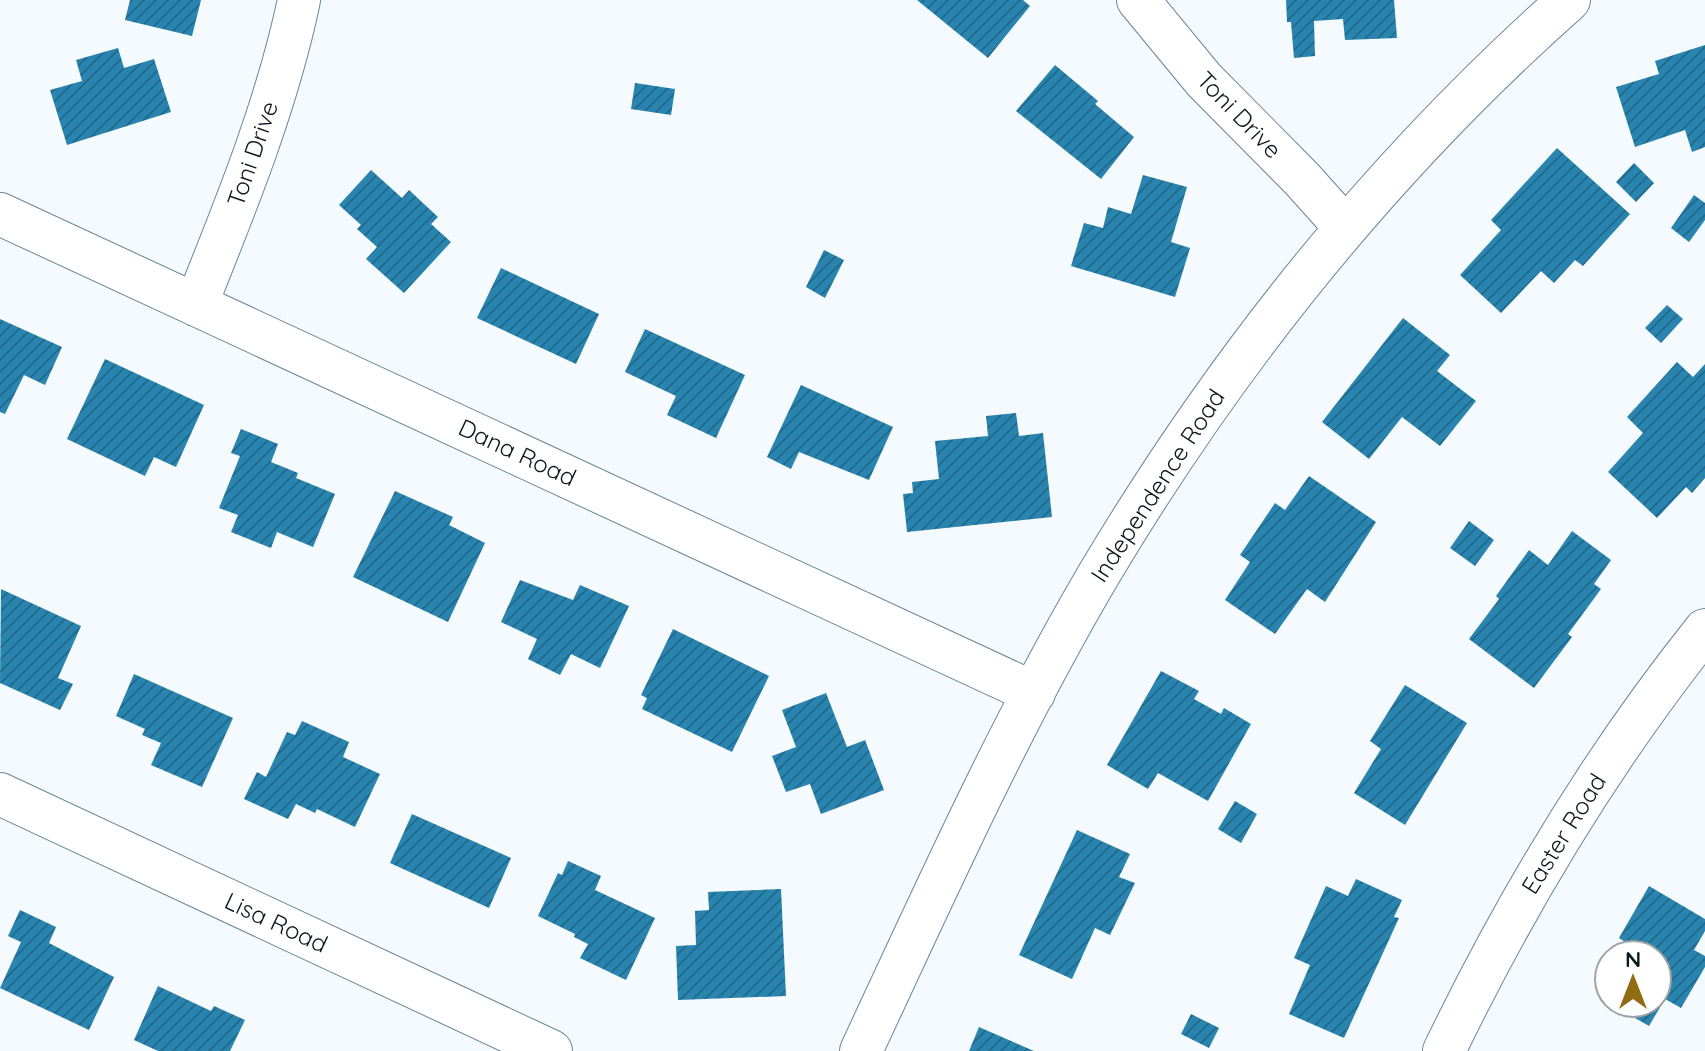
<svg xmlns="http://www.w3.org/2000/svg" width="1705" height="1051" font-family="Quicksand,sans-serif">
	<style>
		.building { fill: url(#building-hatch) }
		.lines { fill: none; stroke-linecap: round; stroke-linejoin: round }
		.street-casing { stroke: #6a8696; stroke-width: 44 }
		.street { stroke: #fff; stroke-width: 42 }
		.labels { text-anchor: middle; stroke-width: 6; stroke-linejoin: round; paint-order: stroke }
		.street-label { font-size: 24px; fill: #0d181e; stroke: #fff }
	</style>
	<defs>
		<pattern id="building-hatch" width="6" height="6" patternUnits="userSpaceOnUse" patternTransform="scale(2)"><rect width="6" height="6" fill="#2985af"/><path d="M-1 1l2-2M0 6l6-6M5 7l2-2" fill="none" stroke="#226c8e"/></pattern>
	</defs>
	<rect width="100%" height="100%" fill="#f4fafe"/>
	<path class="building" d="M130,0H201L192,36L125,20Z
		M917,0H1023L1030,6L988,58Z
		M1286,0H1394L1397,38L1345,40L1343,19L1314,21L1315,56L1294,58L1291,22H1287Z
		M1705,45V147L1692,152L1685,130L1635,147L1616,87L1659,74L1655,61Z
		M118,48L124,68L154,59L171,112L67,145L50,90L82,81L76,60Z
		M1055,65L1098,101L1095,104L1134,137L1101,179L1016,111Z
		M635,83L675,89L671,115L631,109Z
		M1557,148L1630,214L1583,266L1575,260L1554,283L1541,271L1501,313L1460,275L1501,230L1491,220Z
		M1634,163L1654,183L1636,202L1616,182Z
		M371,170L402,198L409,190L438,217L431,224L451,242L404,293L366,259L377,247L357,229L361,225L339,205Z
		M1143,175L1187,187L1171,242L1190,248L1175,297L1071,266L1084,223L1103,228L1108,207L1131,214Z
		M1694,195L1705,203V220L1689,242L1671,228Z
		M824,250L844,260L825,298L806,287Z
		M501,268L599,314L576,364L477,318Z
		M1667,305L1683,319L1661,343L1645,328Z
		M1403,318L1450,355L1437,371L1476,401L1440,446L1402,417L1369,459L1322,422Z
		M0,319L62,347L45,385L24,375L5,414L0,412Z
		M645,329L745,375L716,438L667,415L676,396L625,372Z
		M105,359L204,405L176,467L154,457L145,476L67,439Z
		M1677,362L1693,377L1705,364V478L1692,493L1686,487L1657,518L1608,472L1643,433L1627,417Z
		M801,385L893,427L869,480L799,452L791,469L767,457Z
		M1016,413L1019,436L1043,433L1052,517L907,532L903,494L913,493L912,482L939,479L935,441L988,436L986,416Z
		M241,429L278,444L271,462L298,473L296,478L335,494L313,547L277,532L271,548L231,532L238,515L219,508L240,456L231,453Z
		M1309,476L1376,522L1325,602L1307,589L1275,634L1225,600L1250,562L1240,555L1275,503L1285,510Z
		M395,491L453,517L449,525L485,543L448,622L353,577Z
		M1469,521L1494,540L1475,566L1450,548Z
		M1572,531L1611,560L1594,584L1601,589L1568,634L1572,637L1534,688L1469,639L1499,599L1496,596L1529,550L1548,565Z
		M520,580L573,600L580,585L629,606L600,668L571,654L560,675L528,659L537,639L501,622Z
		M1,589L81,626L58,678L73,684L60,710L0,683Z
		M673,629L769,676L732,752L642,709L647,698L641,695Z
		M1161,671L1199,691L1194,699L1221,714L1224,708L1251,724L1208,801L1158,773L1148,789L1107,765Z
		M134,674L233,718L202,787L151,765L161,743L142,735L145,729L116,716Z
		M1405,685L1467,723L1405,825L1354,793L1381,749L1370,741Z
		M826,693L847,747L865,740L884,790L821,814L810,784L786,792L772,756L796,747L782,710Z
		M302,721L349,742L343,757L380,774L355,827L317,809L315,813L296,804L288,819L244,799L257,772L266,777L287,732L295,735Z
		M1235,801L1257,814L1241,843L1218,829Z
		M412,814L511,858L489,908L390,863Z
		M1077,830L1130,854L1119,877L1135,883L1110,935L1095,928L1072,979L1019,955Z
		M568,861L601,876L595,890L655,918L626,980L580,958L588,944L574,937L575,934L538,916L558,873L562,875Z
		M1356,879L1402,900L1394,917L1399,918L1344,1038L1289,1014L1310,965L1294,958L1326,886L1348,896Z
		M1649,886L1705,919V931L1694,950L1705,956V967L1681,1008L1665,999L1649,1026L1609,1003H1657V955H1624L1630,945L1619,938Z
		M781,889L786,996L678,1000L676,946L696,945L695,911L709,910L708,892Z
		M20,910L56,927L49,943L114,977L89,1030L0,988L21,942L8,936Z
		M158,986L211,1011L214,1006L245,1020L230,1051H158L134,1040Z
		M1191,1014L1219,1028L1209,1048L1181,1034Z
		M979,1027L1034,1051H969Z"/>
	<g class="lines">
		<defs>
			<path id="street" d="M1138,0L1204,80L1302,179L1345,227
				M0,214L1034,693
				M196,305C236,205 277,105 299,0
				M0,794L551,1051
				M861,1051C936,890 1009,727 1099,574C1226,361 1383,165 1569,0
				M1444,1051C1516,902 1601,760 1705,630"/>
		</defs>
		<use href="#street" class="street-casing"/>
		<use href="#street" class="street"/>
	</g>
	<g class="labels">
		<g class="street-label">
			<text transform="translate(1239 115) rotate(46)" y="8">Toni Drive</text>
			<text transform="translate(253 154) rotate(-71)" y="8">Toni Drive</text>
			<text transform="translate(517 453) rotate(25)" y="8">Dana Road</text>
			<text transform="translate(1158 486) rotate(-57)" y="8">Independence Road</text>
			<text transform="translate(1564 834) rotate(-58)" y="8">Easter Road</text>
			<text transform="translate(276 923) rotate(25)" y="8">Lisa Road</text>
		</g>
	</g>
	<g transform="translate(1633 979)"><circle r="38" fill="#ffffff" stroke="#9ea3a5" stroke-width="2"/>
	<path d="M0-6L14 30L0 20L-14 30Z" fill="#926c13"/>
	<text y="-12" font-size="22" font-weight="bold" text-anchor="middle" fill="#0d181e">N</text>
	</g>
</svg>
